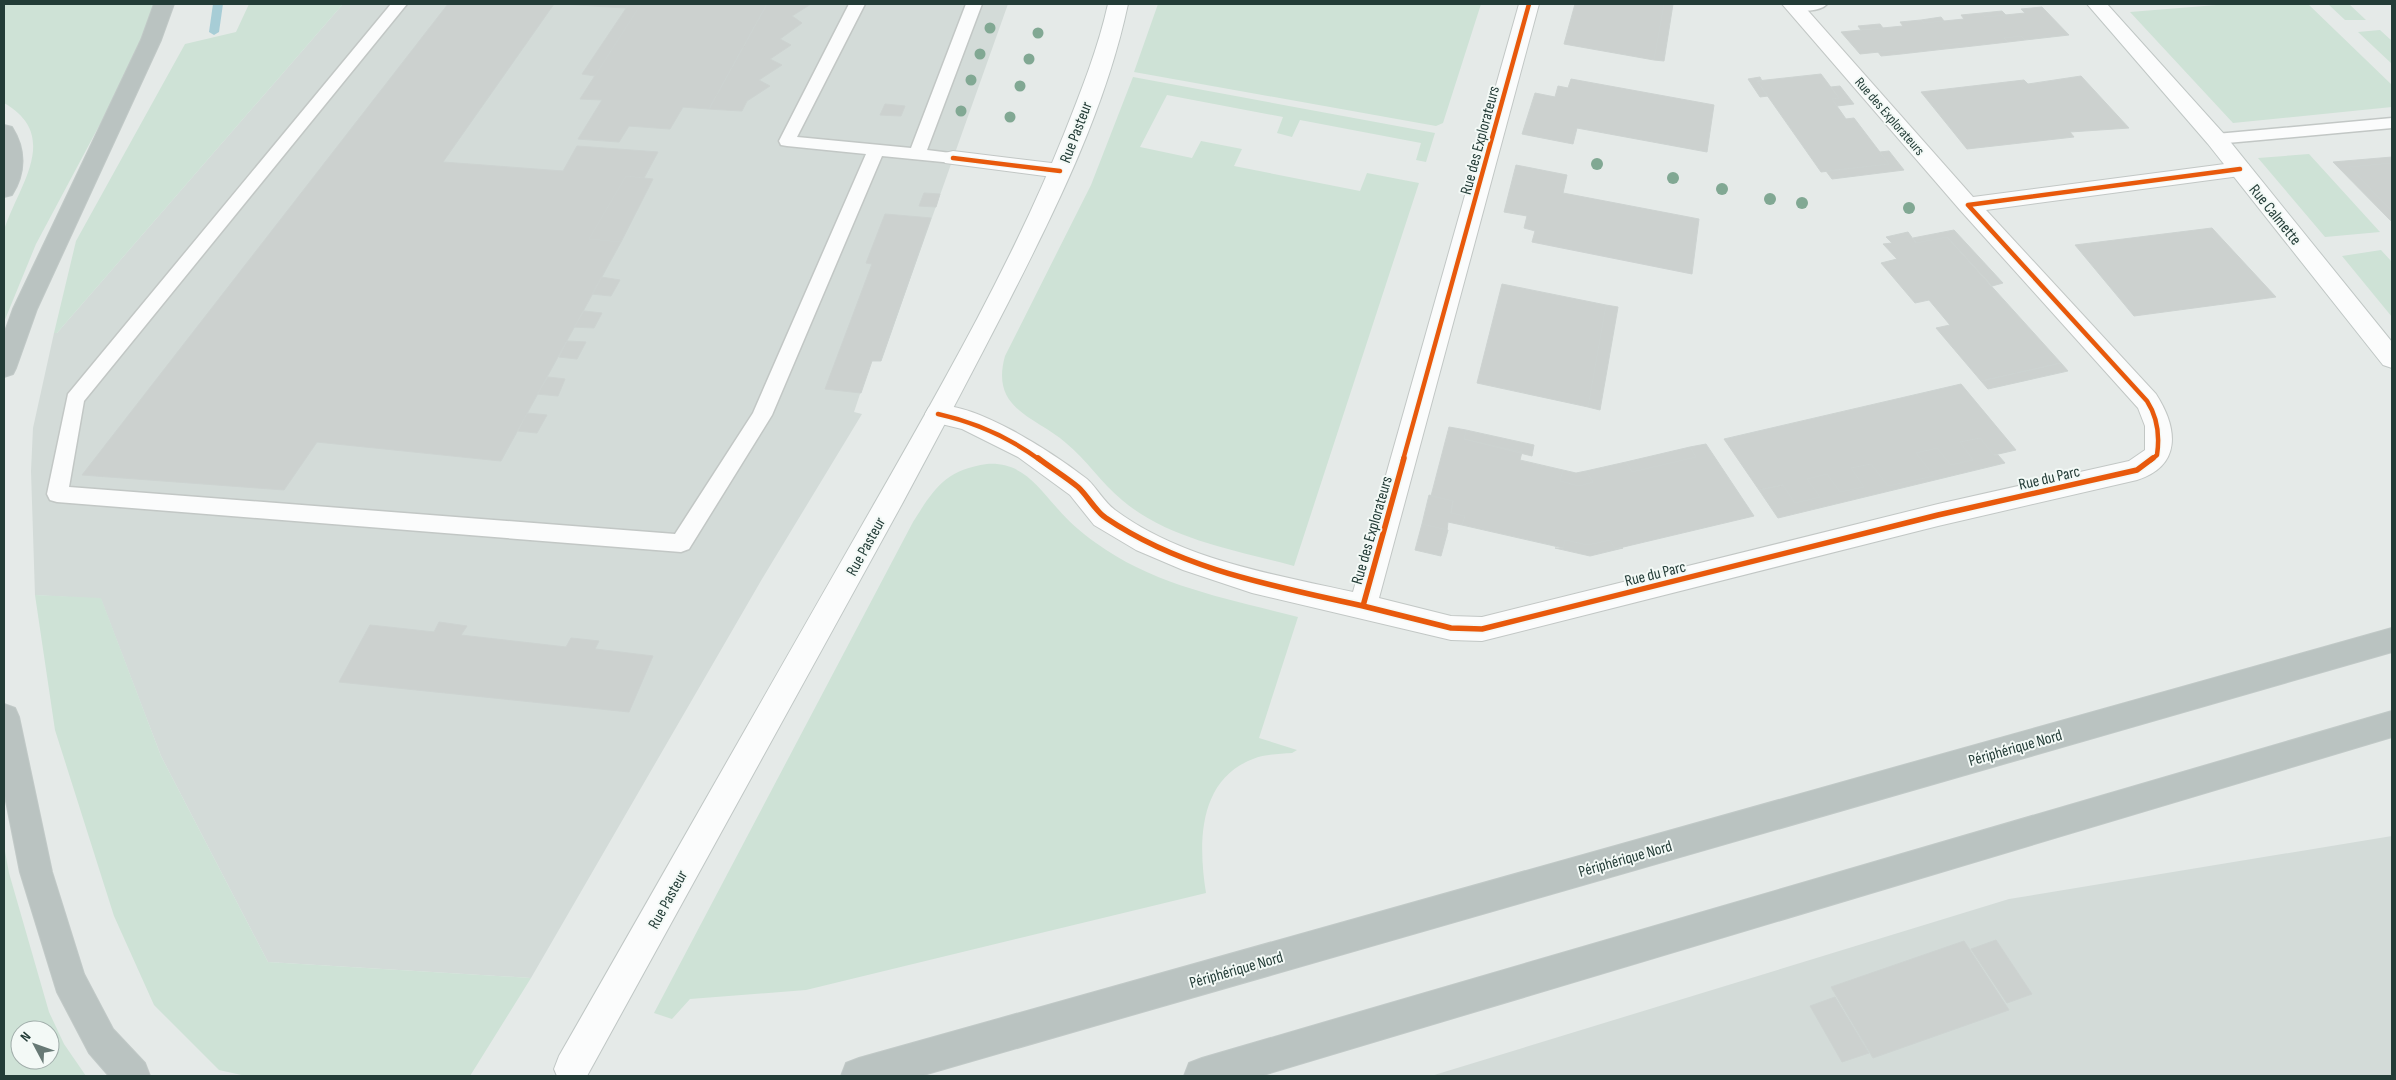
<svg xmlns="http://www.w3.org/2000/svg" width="2396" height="1080" font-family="'Sofia Sans Condensed',sans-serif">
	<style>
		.built { fill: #d3dbd8 }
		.green { fill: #cee2d6; fill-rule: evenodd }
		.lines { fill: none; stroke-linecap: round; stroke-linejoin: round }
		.stream { fill: #a7cdd6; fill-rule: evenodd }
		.building { fill: #ccd1cf; stroke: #cdd3d1 }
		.lane-casing { stroke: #c2c7c5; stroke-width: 3 }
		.street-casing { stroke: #c2c7c5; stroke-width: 2 }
		.secondary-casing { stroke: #c0c7c5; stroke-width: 2 }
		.highway-casing { stroke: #c1c9c7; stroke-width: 2 }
		.lane { fill: #fbfcfc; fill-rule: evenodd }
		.street { fill: #fbfcfc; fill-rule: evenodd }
		.secondary { fill: #fbfcfc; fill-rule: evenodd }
		.highway { fill: #bac3c1; fill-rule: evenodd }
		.cycleway-far1-casing { stroke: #f3f9f6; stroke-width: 7 }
		.cycleway-casing { stroke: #f3f9f6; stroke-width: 9 }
		.cycleway-far1 { stroke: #e8590c; stroke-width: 4.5 }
		.cycleway { stroke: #e8590c; stroke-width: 5.5 }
		.tree { fill: #81a893 }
		.labels { text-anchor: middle; stroke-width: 4; stroke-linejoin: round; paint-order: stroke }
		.far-street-label { font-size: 14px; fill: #233c37; stroke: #f3f9f6 }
		.street-label { font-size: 16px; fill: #233c37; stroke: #f3f9f6 }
	</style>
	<rect width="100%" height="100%" fill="#e5eae8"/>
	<path class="built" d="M343,4H1008L881,361H871L854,412L862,414L762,579L531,978L268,962L161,756L101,599L35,595L31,471L33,428L54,333H57Z
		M2392,836V1076H1431L2009,899Z"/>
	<path class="green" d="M4,4L154,5L139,51L36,244L4,322C4,300 4,278 4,257C4,249 2,238 4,230C18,186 62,136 4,103Z
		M249,4H343L57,333H54L76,241L185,44L236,32Z
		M1158,4H1481L1443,123L1436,126L1134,72Z
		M2229,4H2308L2392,85V107L2233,123L2130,12Z
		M2328,4H2349L2366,20H2345Z
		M2380,30L2392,41V64L2358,32Z
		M1133,77L1435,133L1426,162L1416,160L1421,143L1300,120L1292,137L1277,133L1283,117L1167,95L1140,147L1192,158L1201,141L1242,149L1234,166L1360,191L1367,173L1419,183L1294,566C1236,550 1169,540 1122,500C1101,483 1087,460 1066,443C1035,416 990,410 1005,356L1091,185Z
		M2309,154L2380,232L2325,237L2258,158Z
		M2381,250L2392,262V317L2342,256Z
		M987,464C1021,462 1036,484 1057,508C1068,521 1082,533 1096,543C1155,586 1229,599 1298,617L1259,738L1297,750L1292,753C1279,754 1265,754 1253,759C1198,780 1198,843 1206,893L806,990L690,999L672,1019L654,1013L913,522C934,489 945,470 987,464Z
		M35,595L101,598L161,756L268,962L531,978L470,1076H246L219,1070L154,1005L114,916L55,730Z
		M4,846L9,873L49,1012L64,1044L86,1076H4ZM20,1030H50V1060H20Z"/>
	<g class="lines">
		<path class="stream" d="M213,4H223L219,32L214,35L209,32Z"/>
	</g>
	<path class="building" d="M448,4H554L443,162L563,171L577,146L658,152L644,178L626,176L589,239L621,242L501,461L317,442L284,490L82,475Z
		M563,4H629L626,8Z
		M629,4H641L595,76L582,74Z
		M641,4H767L709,109L683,107L670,129L629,126L619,142L578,139L602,100L580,99Z
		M767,4H811L792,16L802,23L780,39L791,45L770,59L782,65L759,80L770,86L747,101L742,111L709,109Z
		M1575,4H1664L1654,60L1564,44Z
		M1664,4H1673L1664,61L1654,60Z
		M2042,7L2069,35L2025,40L2021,36L2004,38L2008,42L1964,47L1961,43L1942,45L1945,49L1901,54L1898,50L1860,54L1841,32L1903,26L1900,22L1921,20L1924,23L1964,19L1961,15L1982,13L1985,17L2025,13L2021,9Z
		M2002,11L2006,15L1985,17L1982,13Z
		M1941,17L1944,21L1924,23L1921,20Z
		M1880,24L1883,28L1861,30L1858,26Z
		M2021,36L2025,40L2008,42L2004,38Z
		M1961,43L1964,47L1945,49L1942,45Z
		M1898,50L1901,54L1881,56L1878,52Z
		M1821,74L1839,98L1832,99L1846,119L1854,118L1889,164L1821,172L1757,81Z
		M2081,76L2129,128L2070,132L2074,137L1967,149L1921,92L2024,80L2028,84Z
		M1760,77L1762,81H1757L1768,96L1760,97L1748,79Z
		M1571,79L1714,105L1707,152L1577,128L1573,144L1522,134L1535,93L1555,97L1558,86L1568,88Z
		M1840,86L1854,104L1837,106L1832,99L1839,98L1831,87Z
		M885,104L905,106L901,116L880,115Z
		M1889,151L1904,170L1832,179L1826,171L1889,164L1880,152Z
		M2392,157V163L2349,167L2392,211V222L2333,162Z
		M2392,163V211L2349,167Z
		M1516,165L1567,175L1563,193L1699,219L1692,274L1532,242L1535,231L1524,228L1527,216L1504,212Z
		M626,176L653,179L621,242L589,239Z
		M924,193L940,194L936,207L919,206Z
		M885,214L931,218L881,361H872L861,393L825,389L872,264L866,263Z
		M2212,228L2276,297L2134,316L2075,245Z
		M1954,230L2003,283L1992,286L1947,237L1916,243L1913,238Z
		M1908,232L1916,243L1947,237L2061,363L1981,381L1936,328L1950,325L1929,300L1915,303L1881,263L1897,259L1883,244L1892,243L1886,237Z
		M601,277L620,280L611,296L592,294Z
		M1502,284L1606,305L1588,407L1477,383Z
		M1606,305L1618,307L1600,410L1588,407Z
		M584,311L602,313L594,328L574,327Z
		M567,341L586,342L577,359L559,357Z
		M2061,363L2068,371L1988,389L1981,381Z
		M548,377L565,379L558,396L537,394Z
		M1961,384L2016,450L1994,455L1980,438L1960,442L1973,460L1951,465L1937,448L1916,453L1934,476L1888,486L1871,464L1851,468L1864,487L1840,492L1827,474L1807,479L1820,497L1795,503L1783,485L1759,490L1724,439Z
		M527,413L547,415L537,433L518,431Z
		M1449,427L1466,430L1464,439L1522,452L1520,460L1563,470L1560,481L1579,486L1593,482L1586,471L1626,462L1632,472L1696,457L1690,447L1706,444L1754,516L1615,549L1610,540L1588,545L1565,540L1563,548L1462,525L1465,516L1451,513L1453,501L1431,496Z
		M1466,430L1534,445L1532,456L1464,439Z
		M1980,438L1994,455H1998L2005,463L1778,518L1759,490L1783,485L1795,503L1820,497L1807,479L1827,474L1840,492L1864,487L1851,468L1871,464L1888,486L1934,476L1916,453L1937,448L1951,465L1973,460L1960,442Z
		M1690,447L1696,457L1632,472L1626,462Z
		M1563,470L1576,473L1586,471L1593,482L1579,486L1560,481Z
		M1429,495L1453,501L1451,513L1465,516L1462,525L1448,522L1447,530L1422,524Z
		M1422,524L1448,530L1441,556L1415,550Z
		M1565,540L1588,545L1610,540L1615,549L1623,548L1590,556L1555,548H1563Z
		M439,622L467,626L461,635L566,647L571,638L599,641L595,649L653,656L629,712L339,682L370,625L434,632Z
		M1996,940L2032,994L2007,1003L1971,949Z
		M1964,941L2009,1010L1873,1058L1831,987Z
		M1835,997L1869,1053L1842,1062L1810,1006Z"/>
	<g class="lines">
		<defs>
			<path id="lane" d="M391,4H407L84,401L69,487L675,534L753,413L866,154L787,146L781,145L779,141L849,4H865L797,137L911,148L966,4H982L927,150L959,154L961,158L959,162L953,163L882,156L772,415L689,549L681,552L57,502L50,500L47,494L68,394Z
				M1788,4H1827C1820,12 1798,12 1789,9L1786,6Z
				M2392,118V128L2216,144L2210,143L2208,139L2210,135L2216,134Z"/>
			<path id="street" d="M1519,4H1539L1379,598L1451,616L1482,617L1938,504L2129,461L2145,450V426L2138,408L1960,210L1782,4H1802L1973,197L2240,162L2248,164L2251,169L2248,174L2240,176L1986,210L2156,394C2178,428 2182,466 2137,480L1938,526L1482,641L1451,640L1252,593L1183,570L1136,550L1094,525L1070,495L1018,457L962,429L929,421L925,414L929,407C967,395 1056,455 1087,479C1097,488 1104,502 1115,510C1182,560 1273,574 1353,592Z
				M953,151L1060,164L1068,166L1071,171L1068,176L1060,178L945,163L942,158L945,153Z"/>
			<path id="secondary" d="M1108,4H1128C1106,108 1057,207 1009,301C974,369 938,437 902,504C797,695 692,885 587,1076H557L554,1069L559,1056C664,873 768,689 873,506C942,385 1012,263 1064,134C1081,91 1098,49 1108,4Z
				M2087,4H2107L2224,134L2392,342V368L2383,365L2208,144Z"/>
			<path id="highway" d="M154,4H174L161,40L37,309L16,368L13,374L4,377V334L13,309L141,40Z
				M4,125L12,127C26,149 26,173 12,195L4,197Z
				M2392,628V652L920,1076H841L846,1063L859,1058Z
				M4,704L15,708L19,717L52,872L84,974L113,1029L145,1063L150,1076H109L89,1053L57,992L20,872L4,791Z
				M2392,711V737L1260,1076H1184L1189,1063L1202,1058Z"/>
		</defs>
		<use href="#lane" class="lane-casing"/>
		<use href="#street" class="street-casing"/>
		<use href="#secondary" class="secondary-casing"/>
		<use href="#highway" class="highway-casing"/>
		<use href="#lane" class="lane"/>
		<use href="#street" class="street"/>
		<use href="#secondary" class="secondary"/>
		<use href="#highway" class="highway"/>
		<defs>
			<path id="cycleway-far1" d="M953,158L1060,171
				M938,414C974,422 1010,438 1040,460
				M1403,460L1529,4
				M2151,460L2157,455C2160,435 2158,418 2147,401L1968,205L2240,169"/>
			<path id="cycleway" d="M1038,458C1051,468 1066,477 1078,487C1088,496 1095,511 1106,518C1183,570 1275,586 1363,606L1404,458
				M1363,606L1451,628L1482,629L1938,515L2137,470L2153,458"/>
		</defs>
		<use href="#cycleway-far1" class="cycleway-far1-casing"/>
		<use href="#cycleway" class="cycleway-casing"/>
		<use href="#cycleway-far1" class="cycleway-far1"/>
		<use href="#cycleway" class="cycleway"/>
	</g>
	<g class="tree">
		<circle cx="990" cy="28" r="5.5"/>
		<circle cx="1038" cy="33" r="5.5"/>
		<circle cx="980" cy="54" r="5.5"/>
		<circle cx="1029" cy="59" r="5.5"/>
		<circle cx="971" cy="80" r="5.5"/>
		<circle cx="1020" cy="86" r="5.5"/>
		<circle cx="961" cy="111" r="5.5"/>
		<circle cx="1010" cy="117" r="5.5"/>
		<circle cx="1597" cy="164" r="6"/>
		<circle cx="1673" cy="178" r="6"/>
		<circle cx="1722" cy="189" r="6"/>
		<circle cx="1770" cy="199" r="6"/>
		<circle cx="1802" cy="203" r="6"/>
		<circle cx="1909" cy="208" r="6"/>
	</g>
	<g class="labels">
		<g class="far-street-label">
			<text transform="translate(1890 116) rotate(49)" y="5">Rue des Explorateurs</text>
		</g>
		<g class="street-label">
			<text transform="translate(1075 132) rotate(-69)" y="6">Rue Pasteur</text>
			<text transform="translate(1479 140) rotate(-75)" y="6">Rue des Explorateurs</text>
			<text transform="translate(2276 214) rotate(51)" y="6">Rue Calmette</text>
			<text transform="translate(2049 477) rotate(-13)" y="6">Rue du Parc</text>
			<text transform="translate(1371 530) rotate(-74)" y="6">Rue des Explorateurs</text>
			<text transform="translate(865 546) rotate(-61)" y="6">Rue Pasteur</text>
			<text transform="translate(1655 573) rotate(-14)" y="6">Rue du Parc</text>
			<text transform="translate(2015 747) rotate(-16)" y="6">Périphérique Nord</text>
			<text transform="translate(1625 858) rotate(-16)" y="6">Périphérique Nord</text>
			<text transform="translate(667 899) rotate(-61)" y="6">Rue Pasteur</text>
			<text transform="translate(1236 969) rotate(-16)" y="6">Périphérique Nord</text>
		</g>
	</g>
	<rect width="2396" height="1080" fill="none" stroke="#233c37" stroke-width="10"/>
	<g transform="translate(35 1045) rotate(311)"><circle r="24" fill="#f3f9f6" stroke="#a0adaa"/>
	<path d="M0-4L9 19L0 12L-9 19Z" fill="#677975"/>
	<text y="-8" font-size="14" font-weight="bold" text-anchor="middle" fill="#233c37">N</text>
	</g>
</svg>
